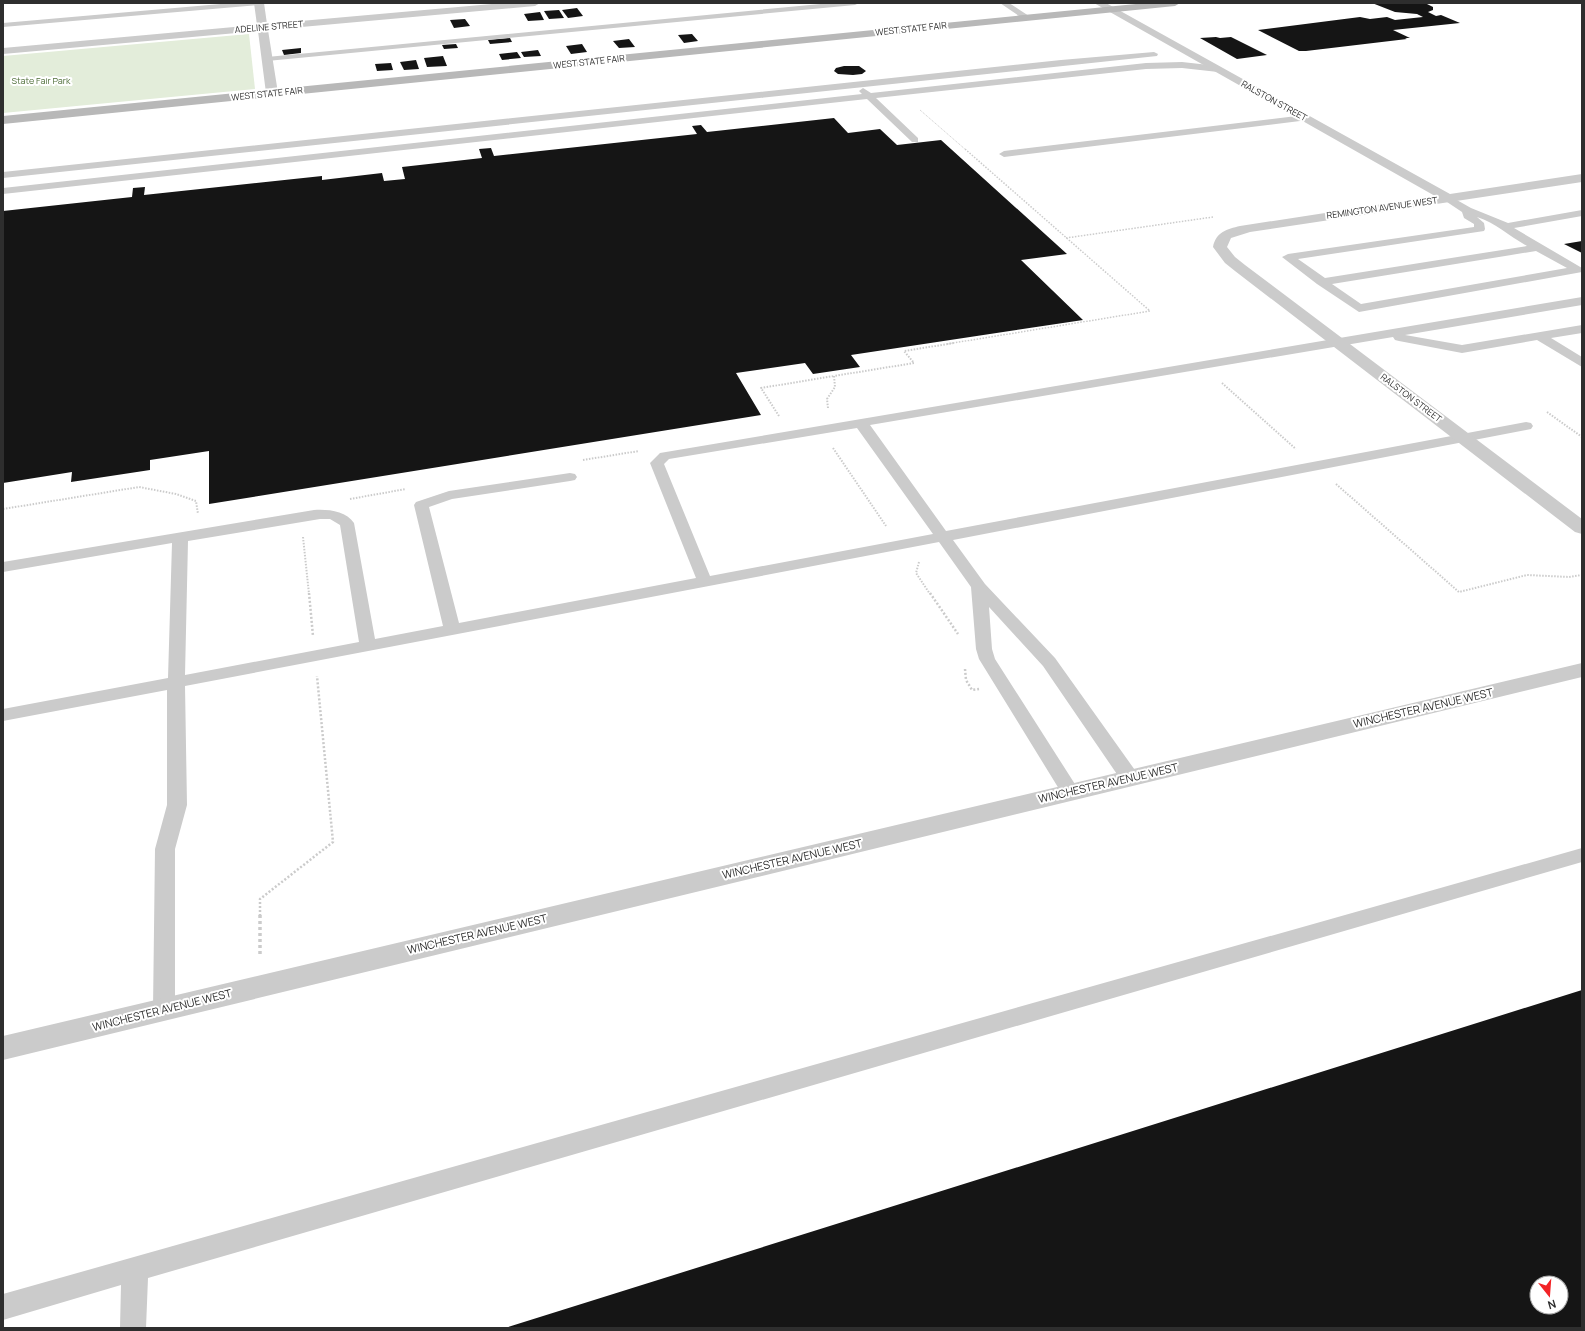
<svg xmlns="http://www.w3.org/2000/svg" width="1585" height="1331" font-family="Manrope,sans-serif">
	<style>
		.green { fill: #e3edda }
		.building { fill: #151515; fill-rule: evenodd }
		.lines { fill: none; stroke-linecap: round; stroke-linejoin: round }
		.path-far4 { stroke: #cbcbcb; stroke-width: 1; stroke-dasharray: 1 1; stroke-linecap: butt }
		.path-far3 { stroke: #cbcbcb; stroke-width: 1.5; stroke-dasharray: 1.5 1.5; stroke-linecap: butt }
		.path-far2 { stroke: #cbcbcb; stroke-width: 2; stroke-dasharray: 1.5 1.5; stroke-linecap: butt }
		.path-far1 { stroke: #cbcbcb; stroke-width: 2.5; stroke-dasharray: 2 2; stroke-linecap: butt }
		.path { stroke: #cbcbcb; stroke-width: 3.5; stroke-dasharray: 3 3; stroke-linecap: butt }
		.lane { fill: #cbcbcb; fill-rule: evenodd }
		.street { fill: #cbcbcb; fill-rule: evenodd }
		.secondary { fill: #b8b8b8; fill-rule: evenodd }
		.labels { text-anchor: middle; stroke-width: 4; stroke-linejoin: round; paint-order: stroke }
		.far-street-label { font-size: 9px; fill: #2e2e2e; stroke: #fff }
		.far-park-label { font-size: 9px; fill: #4e6d38; stroke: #fff }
		.street-label { font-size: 11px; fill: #2e2e2e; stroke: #fff }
	</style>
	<rect width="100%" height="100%" fill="#fff"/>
	<path class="green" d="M249,34L255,89L3,113V56Z"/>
	<path class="building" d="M1372,3H1425L1433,7V10L1428,12L1436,16L1441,15L1460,23L1393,30L1410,38H1405L1407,39L1306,51H1299L1258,30L1360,17L1370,19L1387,17L1395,20L1423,17L1417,14L1395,12Z
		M577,8L583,16L568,18L562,10Z
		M559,10L564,18L549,19L544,11Z
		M540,12L544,20L528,21L524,14Z
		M465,19L470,26L454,28L450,20Z
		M692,34L698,41L684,43L678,35Z
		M1216,37L1220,38L1231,37L1267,55L1237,59L1200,38Z
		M510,38L512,42L490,44L488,40Z
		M629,39L635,47L619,48L613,41Z
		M456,44L458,48L444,49L442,45Z
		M582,44L587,52L571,54L566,46Z
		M301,48V53L284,55L282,50Z
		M538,50L541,56L524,57L521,52Z
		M517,52L521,58L502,60L499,54Z
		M443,56L447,66L427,67L424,58Z
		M416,60L419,69L404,70L400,62Z
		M391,63L393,70L377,71L375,64Z
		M844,66H859L866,71L862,74L853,75L838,74L834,71L836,68Z
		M834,118L848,133L880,129L897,145L941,140L1067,254L1021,260L1083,320L851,355L860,367L813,374L805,363L736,373L761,415L209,504V451L150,460V470L71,482L72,472L3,483V211L132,197L133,188L145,187L144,195L322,176V180L382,173L384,181L405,179L402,167L482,158L479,149L491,148L494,156L697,134L692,126L701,125L707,132Z
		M1582,241V253L1564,244Z
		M1582,990V1328H505ZM1537,1283H1561V1307H1537Z"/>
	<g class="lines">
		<path class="path-far4" d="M920,110L966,150"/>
		<path class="path-far3" d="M1066,238L1213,217
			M947,344L1150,311L965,149"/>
		<path class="path-far2" d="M1222,383L1296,449
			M828,408L827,399L835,387L834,376L914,363L904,351L954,343
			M1547,412L1582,437
			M779,416L761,388L834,376
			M833,448L886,526
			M583,460L639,451
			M1336,484L1459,592L1527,575L1569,577L1582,575
			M350,499L406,489
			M3,509L139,487L176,494L196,501L198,514
			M303,537L309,594
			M919,562L916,573L930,594"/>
		<path class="path-far1" d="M309,593L313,636
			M930,593L958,634
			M965,669L966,680L972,690L979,689
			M260,916V899L333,842L317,676"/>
		<path class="path" d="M260,915V954"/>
		<path class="lane" d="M232,3H262L258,5L3,27V23Z
			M831,3H859L855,5L267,61L263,59L267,57Z
			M1000,3H1009L1032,18L1025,20Z
			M1154,52L1158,54L1157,56L3,178V172L1061,60Z
			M1182,62L1218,66L1222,69L1218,72L1182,68L1146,69L876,98L918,138V142H912L867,99L3,194V188L862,94L859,91L863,88L871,93L1146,63Z
			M1305,115L1308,116V120L1004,157L999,154L1004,151Z
			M1448,195L1471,208L1508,223L1582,210V216L1514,228L1582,268V272L1359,312L1317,284L1282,257L1288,254L1474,227V224L1464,218L1462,212L1444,200L1443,198L1444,196ZM1477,217C1496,223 1509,236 1527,246L1325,278L1298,259L1484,231L1485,229L1484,223ZM1536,251L1567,268L1361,304L1332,284Z
			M1582,297V305L1405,335L1462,345L1582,325V333L1551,338L1582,357V367L1537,340L1462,353L1399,341L1395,340L1393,337L870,425L946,531L1526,422L1531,423L1533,426L1531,429L1526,430L953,540L985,584L1055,658L1137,773L1139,778L1137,783L1130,785L1123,783L1043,666L989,607L992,649L995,659L1080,792L1078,797L1071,799L1064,797L979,659L976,649L971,587L939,542L185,686L187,805L175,849V1009L172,1015L164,1018L156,1015L153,1009L155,849L167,805V690L3,721V709L168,678L172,543L3,572V562L314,510C328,509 346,511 354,523L375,639L443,626L414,505L416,502L449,491L570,473L575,474L577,477L575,480L570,481L452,499L429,507L459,623L696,578L650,463L660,453ZM857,428L933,534L710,576L664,464L669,459ZM320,519H330L340,525L359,642L185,675L188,541Z
			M1582,848V862L148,1278L146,1328H120L121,1285L3,1320V1294Z"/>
		<path class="street" d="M254,3H264L267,24L503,3H540L535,6L268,30L278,93L272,96L266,93L258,31L3,54V48L257,25Z
			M1094,3H1106L1450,194L1582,174V182L1250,232L1231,238L1227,247L1235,257L1245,265L1582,519V534L1575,532L1235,271L1225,263L1213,247C1216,232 1227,229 1240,226L1435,196Z
			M1582,663V677L3,1060V1036Z"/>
		<path class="secondary" d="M1146,3H1180L1175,6L3,124V116Z"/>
	</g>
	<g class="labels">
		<g class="far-street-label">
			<text transform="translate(269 27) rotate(-5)" y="3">ADELINE STREET</text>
			<text transform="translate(911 29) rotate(-6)" y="3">WEST STATE FAIR</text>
			<text transform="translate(589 62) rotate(-6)" y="3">WEST STATE FAIR</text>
			<text transform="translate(267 94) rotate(-6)" y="3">WEST STATE FAIR</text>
			<text transform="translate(1274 101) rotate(29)" y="3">RALSTON STREET</text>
			<text transform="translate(1382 208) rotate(-8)" y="3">REMINGTON AVENUE WEST</text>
			<text transform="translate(1411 398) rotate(37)" y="3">RALSTON STREET</text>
		</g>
		<g class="far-park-label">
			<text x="41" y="84">State Fair Park</text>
		</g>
		<g class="street-label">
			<text transform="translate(1423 708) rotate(-13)" y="4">WINCHESTER AVENUE WEST</text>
			<text transform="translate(1108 783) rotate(-13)" y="4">WINCHESTER AVENUE WEST</text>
			<text transform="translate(792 859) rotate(-13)" y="4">WINCHESTER AVENUE WEST</text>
			<text transform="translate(477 934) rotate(-13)" y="4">WINCHESTER AVENUE WEST</text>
			<text transform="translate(162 1010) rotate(-14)" y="4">WINCHESTER AVENUE WEST</text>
		</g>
	</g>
	<rect width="1585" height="1331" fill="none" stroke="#2e2e2e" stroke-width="8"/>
	<g transform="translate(1549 1295) rotate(163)"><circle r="19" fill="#ffffff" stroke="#ababab"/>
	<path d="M0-3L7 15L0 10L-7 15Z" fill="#f22326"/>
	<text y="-6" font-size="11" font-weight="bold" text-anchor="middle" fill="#2e2e2e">N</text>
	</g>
</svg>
